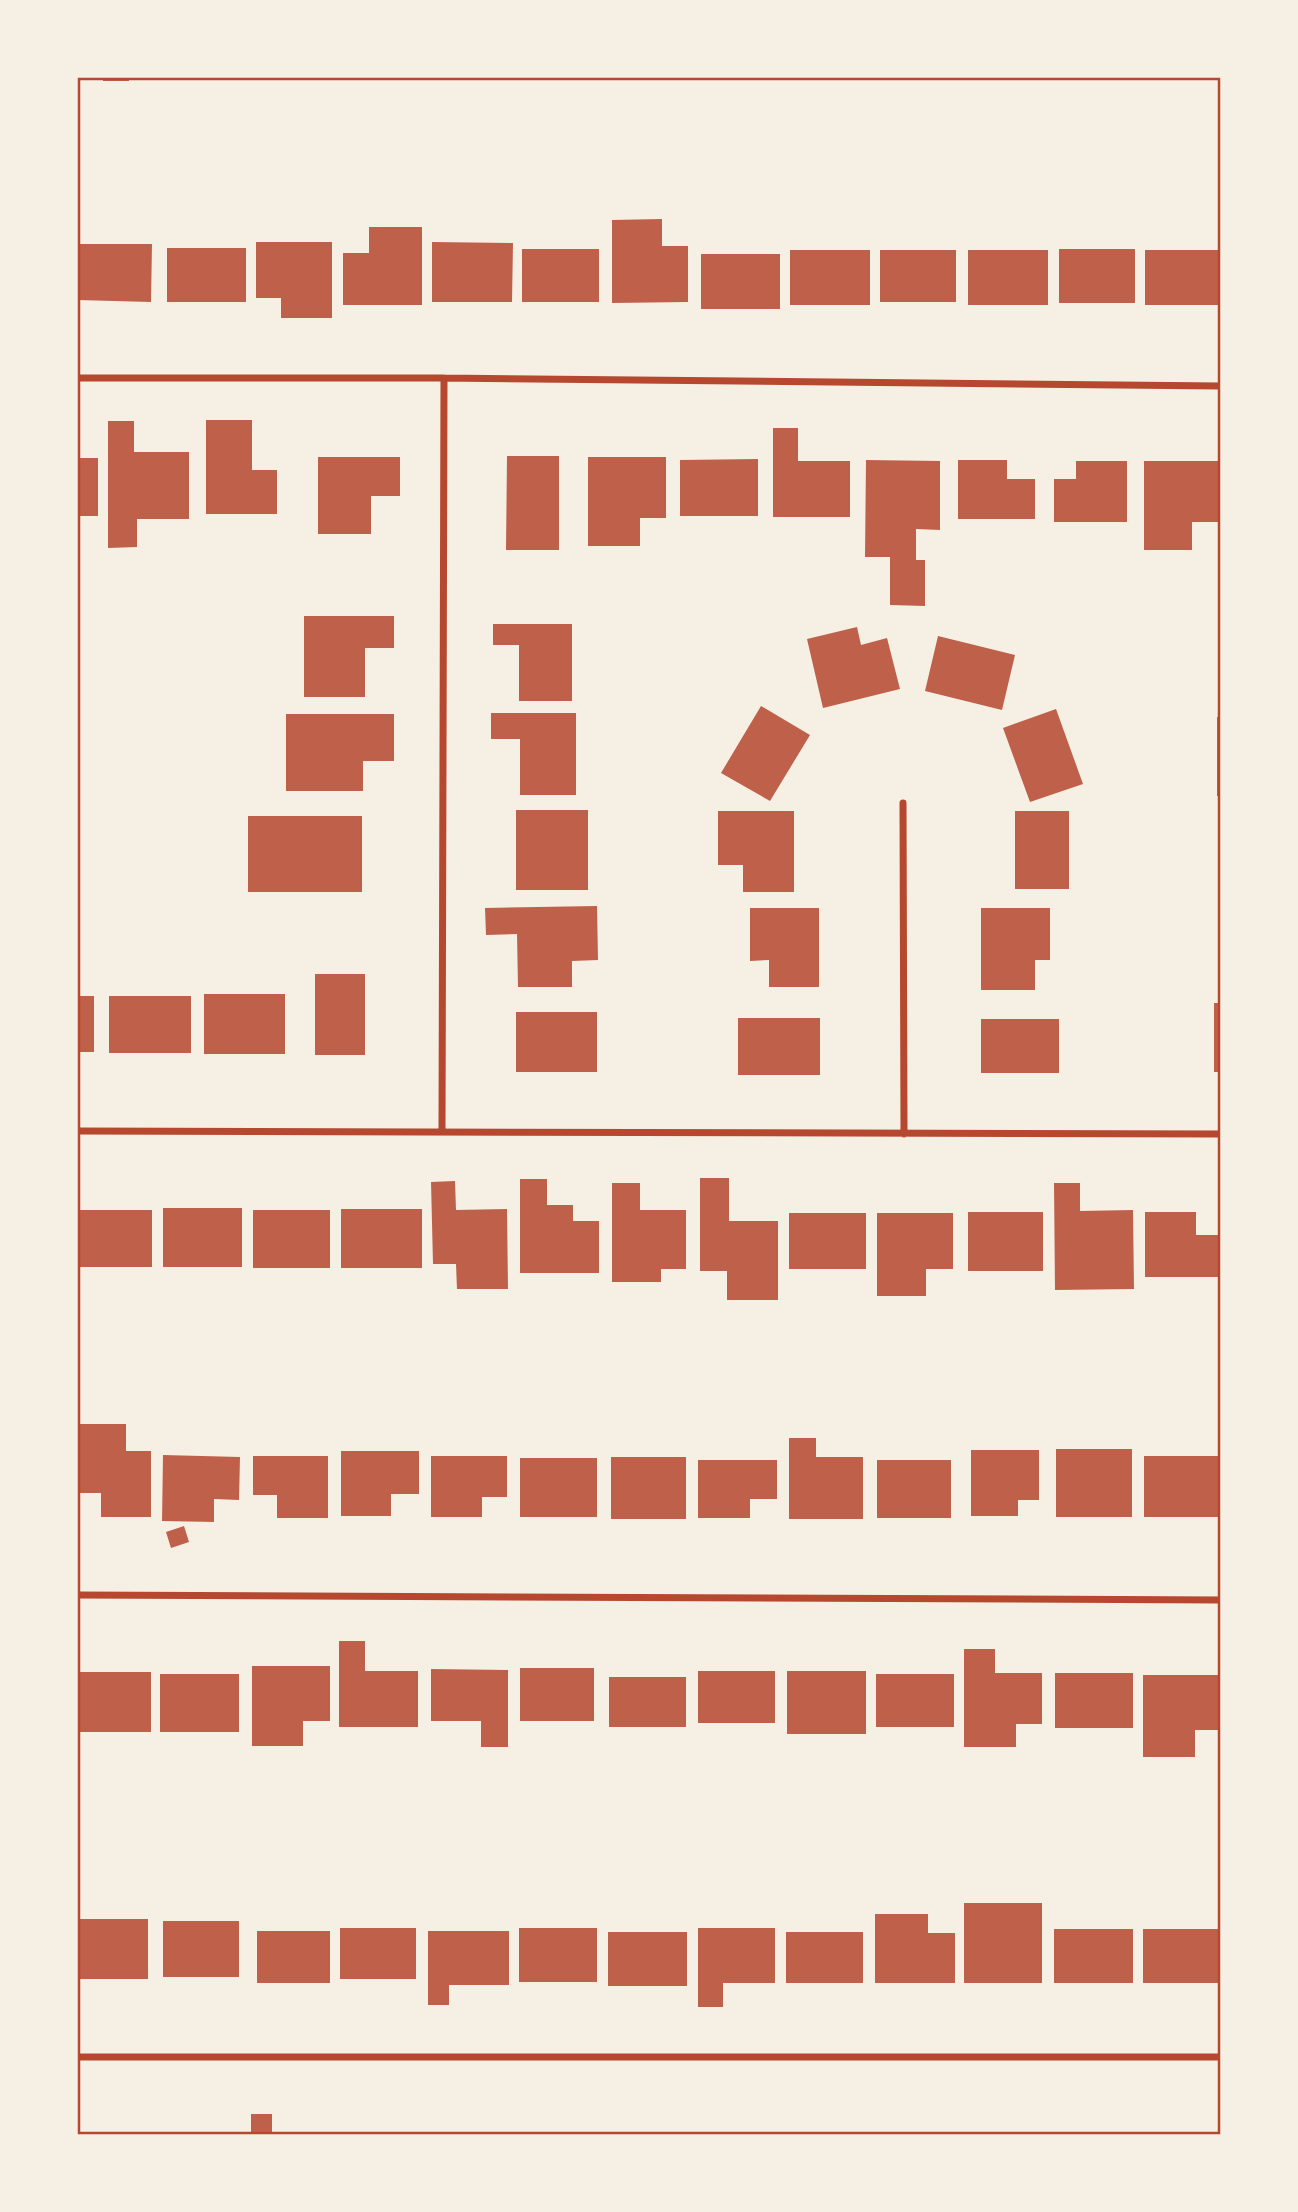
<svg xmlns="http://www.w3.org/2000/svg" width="1298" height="2212" font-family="'Noto Serif',serif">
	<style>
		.building { fill: #bf614a }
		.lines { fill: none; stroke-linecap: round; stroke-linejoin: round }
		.minor { stroke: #b5482f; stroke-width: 7 }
		.neatline { fill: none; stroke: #b5482f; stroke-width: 2.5 }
	</style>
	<rect width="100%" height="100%" fill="#f6efe4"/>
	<path class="building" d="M103,77H129V81H103Z
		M662,219V246H688V302L612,303V220Z
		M369,227H422V305H343V253H369Z
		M256,242H332V318H281V298H256Z
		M432,242L513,243L512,302H432Z
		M77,244H152L151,302L77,300Z
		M167,248H246V302H167Z
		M522,249H599V302H522Z
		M1059,249H1135V303H1059Z
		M790,250H870V305H790Z
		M880,250H956V302H880Z
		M968,250H1048V305H968Z
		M1145,250H1221V305H1145Z
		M701,254H780V309H701Z
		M206,420H252V470H277V514H206Z
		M108,421H134V452H189V519H137V547L108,548Z
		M773,428H798V461H850V517H773Z
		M507,456H559V550H506Z
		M318,457H400V496H371V534H318Z
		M588,457H666V518H640V546H588Z
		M77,458H98V516H77Z
		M758,459V516H680V460Z
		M866,460L940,461V530L916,529V560H925V606L890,605V557H865Z
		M958,460H1007V479H1035V519H958Z
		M1076,461H1127V522H1054V479H1076Z
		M1144,461H1218V522H1192V550H1144Z
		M304,616H394V648H365V697H304Z
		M493,624H572V701H519V645H493Z
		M857,627L861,645L887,638L900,689L823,708L807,639Z
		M938,636L1015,655L1002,710L925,691Z
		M761,706L810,735L770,801L721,773Z
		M1056,709L1083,784L1030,802L1003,728Z
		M491,713H576V795H520V739H491Z
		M286,714H394V761H363V791H286Z
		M1217,717H1221V796H1217Z
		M516,810H588V890H516Z
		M718,811H794V892H743V865H718Z
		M1015,811H1069V889H1015Z
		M248,816H362V892H248Z
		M597,906L598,960L572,961V987H518L517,934L486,935L485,908Z
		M750,908H819V987H769V960L750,961Z
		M981,908H1050V960H1035V990H981Z
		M315,974H365V1055H315Z
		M204,994H285V1054H204Z
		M77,996H94V1052H77Z
		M109,996H191V1053H109Z
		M1214,1003H1221V1072H1214Z
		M516,1012H597V1072H516Z
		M738,1018H820V1075H738Z
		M981,1019H1059V1073H981Z
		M700,1178H729V1221H778V1300H727V1271H700Z
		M520,1179H547V1205H573V1221H599V1273H520Z
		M455,1181L456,1210L507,1209L508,1289H457L456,1264H433L431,1182Z
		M612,1183H640V1210H686V1269H661V1282H612Z
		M1054,1183H1080V1211L1133,1210L1134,1289L1055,1290Z
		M163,1208H242V1267H163Z
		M341,1209H422V1268H341Z
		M77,1210H152V1267H77Z
		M253,1210H330V1268H253Z
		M968,1212H1043V1271H968Z
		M1145,1212H1196V1235H1221V1277H1145Z
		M789,1213H866V1269H789Z
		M877,1213H953V1269H926V1296H877Z
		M77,1424H126V1451H151V1517H101V1493H77Z
		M789,1438H816V1457H863V1519H789Z
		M1056,1449H1132V1517H1056Z
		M971,1450H1039V1500H1018V1516H971Z
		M341,1451H419V1494H391V1516H341Z
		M163,1455L240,1457L239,1500L214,1499V1522L162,1521Z
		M253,1456H328V1518H277V1495H253Z
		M431,1456H507V1497H482V1517H431Z
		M1144,1456H1221V1517H1144Z
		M611,1457H686V1519H611Z
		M520,1458H597V1517H520Z
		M698,1460H777V1499H750V1518H698Z
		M877,1460H951V1518H877Z
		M184,1526L189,1542L171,1548L166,1532Z
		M339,1641H365V1671H418V1727H339Z
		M964,1649H995V1673H1042V1724H1016V1747H964Z
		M252,1666H330V1721H303V1746H252Z
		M520,1668H594V1721H520Z
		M431,1669L508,1670V1747H481V1721H431Z
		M698,1671H775V1723H698Z
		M787,1671H866V1734H787Z
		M77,1672H151V1732H77Z
		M1055,1673H1133V1728H1055Z
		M160,1674H239V1732H160Z
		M876,1674H954V1727H876Z
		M1143,1675H1221V1730H1195V1757H1143Z
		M609,1677H686V1727H609Z
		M964,1903H1042V1983H964Z
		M875,1914H928V1933H955V1983H875Z
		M77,1919H148V1979H77Z
		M163,1921H239V1977H163Z
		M340,1928H416V1979H340Z
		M519,1928H597V1982H519Z
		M698,1928H775V1983H723V2007H698Z
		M1054,1929H1133V1983H1054Z
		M1143,1929H1218V1983H1143Z
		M257,1931H330V1983H257Z
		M428,1931H509V1985H449V2005H428Z
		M608,1932H687V1986H608Z
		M786,1932H863V1983H786Z
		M251,2114H272V2135H251Z
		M431,2132H505V2135H431Z"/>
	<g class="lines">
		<path class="minor" d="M77,378H444L1221,386
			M903,803L904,1134
			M77,1131L1221,1134
			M442,1131L444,378
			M77,1595L1221,1600
			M77,2057H1221"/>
	</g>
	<rect width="1298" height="2212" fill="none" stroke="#f6efe4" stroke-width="158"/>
	<rect x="79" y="79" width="1140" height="2054" class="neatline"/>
</svg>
